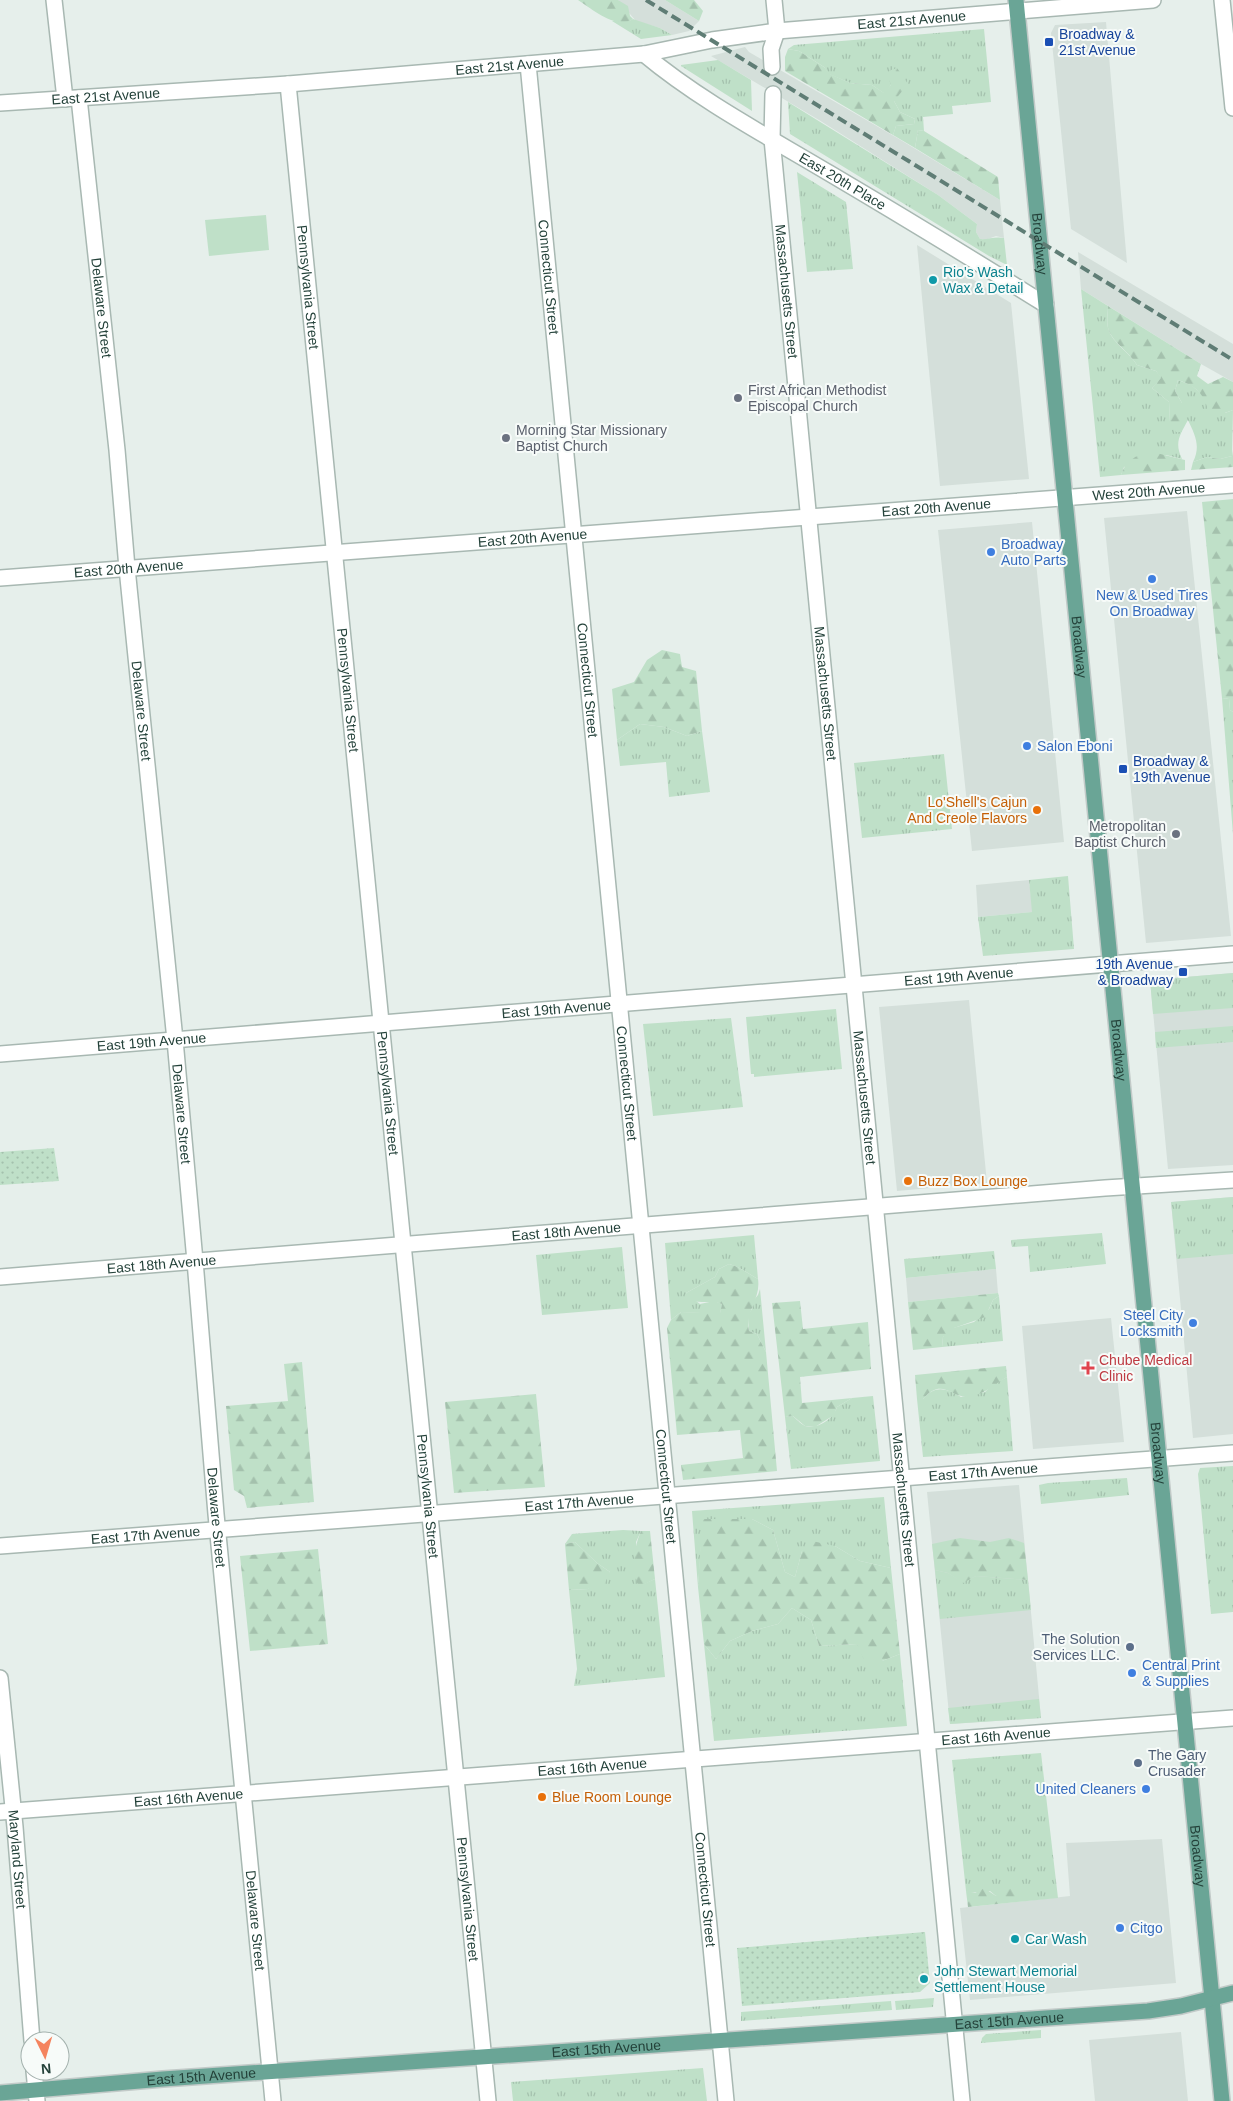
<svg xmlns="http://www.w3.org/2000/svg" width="1233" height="2101" font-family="Helvetica,sans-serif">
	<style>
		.built { fill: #d4dfda }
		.grass { fill: url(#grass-tufts) }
		.forest { fill: url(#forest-firs) }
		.garden { fill: url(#garden-dots) }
		.pitch { fill: #bfe0c8 }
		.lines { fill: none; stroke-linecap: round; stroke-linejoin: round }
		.minor-casing { stroke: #a8b8b2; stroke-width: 18 }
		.major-casing { stroke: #c2cac8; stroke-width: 18 }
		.minor { stroke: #fff; stroke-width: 15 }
		.major { stroke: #6aa596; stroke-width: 15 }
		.rail { stroke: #5f7d75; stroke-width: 4; stroke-dasharray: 10 5; stroke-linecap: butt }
		.transit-dot { fill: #1a4fb4; stroke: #f7fbf9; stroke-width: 2 }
		.culture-dot { fill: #0f9aa8; stroke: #f7fbf9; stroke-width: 2 }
		.worship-dot { fill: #6b7280; stroke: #f7fbf9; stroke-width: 2 }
		.shop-dot { fill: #3f7fe0; stroke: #f7fbf9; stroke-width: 2 }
		.food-dot { fill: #e8710a; stroke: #f7fbf9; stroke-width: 2 }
		.health-dot { fill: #e0444e; stroke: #f7fbf9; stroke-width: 2 }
		.service-dot { fill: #5c6f8a; stroke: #f7fbf9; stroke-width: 2 }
		.labels { text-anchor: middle; stroke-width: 4; stroke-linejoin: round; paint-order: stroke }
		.street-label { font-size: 14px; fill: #24423a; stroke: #f7fbf9 }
		.transit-label { font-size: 14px; fill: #164399; stroke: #f7fbf9; text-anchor: start }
		.culture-label { font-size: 14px; fill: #0d838f; stroke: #f7fbf9; text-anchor: start }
		.worship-label { font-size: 14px; fill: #5b616d; stroke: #f7fbf9; text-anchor: start }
		.shop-label { font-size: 14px; fill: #366cbe; stroke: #f7fbf9; text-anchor: start }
		.food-label { font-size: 14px; fill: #c56008; stroke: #f7fbf9; text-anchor: start }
		.health-label { font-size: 14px; fill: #be3a42; stroke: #f7fbf9; text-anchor: start }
		.service-label { font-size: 14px; fill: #4e5e75; stroke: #f7fbf9; text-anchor: end }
	</style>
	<defs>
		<pattern id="grass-tufts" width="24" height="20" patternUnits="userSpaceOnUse" patternTransform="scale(1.25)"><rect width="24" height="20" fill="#bfe0c8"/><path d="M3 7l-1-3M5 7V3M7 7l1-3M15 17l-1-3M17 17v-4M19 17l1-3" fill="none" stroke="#a4c1ad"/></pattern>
		<pattern id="forest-firs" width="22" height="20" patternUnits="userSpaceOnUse" patternTransform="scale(1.25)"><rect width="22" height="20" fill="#bfe0c8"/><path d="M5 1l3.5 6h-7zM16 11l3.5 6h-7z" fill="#a4c1ad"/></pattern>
		<pattern id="garden-dots" width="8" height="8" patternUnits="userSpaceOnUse" patternTransform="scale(1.25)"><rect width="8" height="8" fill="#bfe0c8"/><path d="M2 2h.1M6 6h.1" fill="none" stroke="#a4c1ad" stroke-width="1.8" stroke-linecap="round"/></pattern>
	</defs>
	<rect width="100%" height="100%" fill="#e6efeb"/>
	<path class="built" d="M618,0H665L699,21L689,31L672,35L660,28L636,21Z
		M1106,22L1127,263L1071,229L1051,33L1055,25Z
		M745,47L749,52L899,139L1000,200L1004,238L996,236L985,240L980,239L976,232L977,224L938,195L819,120L711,56Z
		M917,245L1011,303L1029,479L940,486Z
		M1078,252L1233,344V382L1201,364L1081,289Z
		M1187,511L1231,936L1146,943L1104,518Z
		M1032,522L1064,842L972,851L938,530Z
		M1029,880L1033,912L978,917L976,885Z
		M1233,973V1165L1168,1169L1150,980Z
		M969,1000L987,1183L897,1191L879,1007Z
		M1233,1197V1434L1193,1438L1171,1202Z
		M996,1269L998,1293L908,1302L906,1278Z
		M1111,1318L1124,1442L1033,1449L1022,1326Z
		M1019,1485L1041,1718L950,1724L927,1492Z
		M1162,1839L1176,1983L970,2000L960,1908L1070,1896L1066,1843Z
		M1181,2032L1188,2101H1095L1089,2040Z"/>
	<path class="grass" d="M633,19L660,28L672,35L641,39L612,21H629Z
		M984,29L991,102L952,106L953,114L923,117L924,131L918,130L915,148L893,135L896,126L914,124L915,119L900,112L894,101L891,85L885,94L872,85L850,83L829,74L824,67L799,51L788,49L794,45Z
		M718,60L751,80L752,111L681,66V65Z
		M788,102L938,195L977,224L976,232L980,239C987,240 995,236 1004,238L1007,265L989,256L790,134Z
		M797,172L846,202L853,269L807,272Z
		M1081,289L1108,306C1108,313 1106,324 1109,331C1113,343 1129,352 1137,365L1156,371L1162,378L1152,388L1169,402L1170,422L1182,403L1175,391L1178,380L1191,385L1225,413L1233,410L1232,456L1220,459L1207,457L1193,462C1201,446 1195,435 1188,420C1180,435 1174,442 1182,459L1166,455L1124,467L1121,475L1100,477Z
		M1222,698L1229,699L1230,710L1233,712V834Z
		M640,724L664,727L687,736L702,731L710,792L669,797L666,762L620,766L617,740Z
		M944,754L952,829L862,838L854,763Z
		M1068,876L1074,949L983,956L978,917L1032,912L1029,880Z
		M1233,973V1008L1153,1014L1150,980Z
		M836,1009L842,1069L754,1077V1074H751L746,1017Z
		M731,1018L743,1107L653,1116L643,1024Z
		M1233,1026V1042L1156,1048L1155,1032Z
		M1233,1197V1254L1177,1259L1171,1202Z
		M1102,1233L1106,1264L1030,1272L1028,1246L1012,1247L1011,1240Z
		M754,1235L758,1279C748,1274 741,1267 729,1264L719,1269L715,1277L686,1293L700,1304L714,1301L722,1304L720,1314L681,1312L671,1320L665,1243Z
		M622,1247L628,1308L542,1315L536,1255Z
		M994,1251L996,1269L906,1278L904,1259Z
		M760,1289L766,1352L757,1334L749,1331L748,1315L752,1309L753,1301L758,1295Z
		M999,1296L1003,1341L942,1347L943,1337L953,1328L974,1322L989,1309L993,1300Z
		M1007,1377L1013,1451L923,1457L917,1399H923C935,1385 946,1388 961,1397L985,1392L992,1385Z
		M873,1396L880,1461L791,1469L785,1417L793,1416C796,1419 801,1424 805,1426C818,1430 834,1418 837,1407L852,1398Z
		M1233,1466V1612L1211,1614L1198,1474L1200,1468Z
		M1127,1478L1129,1495L1041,1504L1039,1485L1048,1483Z
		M884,1497L891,1568L860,1561L835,1546L802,1551L795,1577L785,1572L773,1530L752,1519H703L698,1587L692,1511Z
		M623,1530L641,1531L636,1542L639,1586L655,1579L665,1677L574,1686L577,1669L569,1590L588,1589L610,1572L597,1563L575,1542L565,1544L572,1534Z
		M935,1570L948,1573L963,1582L976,1576L1028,1580L1031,1610L940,1619Z
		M792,1608L811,1620L819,1646L857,1644L882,1661L900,1654L907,1726L714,1741L704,1644L716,1659L730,1641L752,1631L778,1624Z
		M1039,1699L1041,1718L950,1724L948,1708Z
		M1041,1753L1058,1898L1017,1902V1891L996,1896L990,1891L969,1893L966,1891L952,1760Z
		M934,1998L933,2007L896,2010L895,2001Z
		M891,2001L892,2010L741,2021V2012Z
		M1041,2030V2038L981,2043L982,2038L986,2034Z
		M703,2068L707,2101H513L511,2082Z"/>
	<path class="forest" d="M578,0H618L628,6L630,16L633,19C616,30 592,9 578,0Z
		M665,0H694L703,11L699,21Z
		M788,49L799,51L824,67L830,74L850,83L872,85L884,93L891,85L887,74L891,70L897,68L908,84L894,101L900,112L915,119L914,124L896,126L893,135L785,71V57Z
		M918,130L924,131L998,177L1000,200L915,148Z
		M1108,306L1201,364L1197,376L1208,384L1223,377L1233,382V410L1211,418C1204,396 1201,388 1178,380L1175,391L1182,403V432H1176L1170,423L1169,402L1152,388L1161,378L1156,371L1137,365C1129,352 1113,342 1109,331C1106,324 1108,313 1108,306Z
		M1233,450V467L1191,470L1193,462L1207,457L1220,459L1232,456Z
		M1148,451L1185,460V470L1121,475C1125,461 1136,456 1148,451Z
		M1233,499V712L1230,710L1229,699L1222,698L1202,502Z
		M662,650L680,654L682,667L696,671L702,731L687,736L664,727L640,724L617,740L612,689L634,682L647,660Z
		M729,1264C741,1267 748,1274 758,1279C761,1299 745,1311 749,1331L757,1334L766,1352L777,1471L683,1480L681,1465L743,1458L740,1430L677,1435L667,1328L671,1320L681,1312L720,1313L722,1304C711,1300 701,1304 690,1300L686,1293L715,1277L719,1269Z
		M998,1293L999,1296L993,1300L985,1317L954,1328L952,1332L943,1337L942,1347L913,1350L908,1302Z
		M800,1301L803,1329L868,1322L871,1369L800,1377L802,1403L852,1398L837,1407L834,1415L815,1427L805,1426L793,1416L785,1417L772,1303Z
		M302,1362L314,1502L247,1508L244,1496L234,1490L226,1406L288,1401L284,1364Z
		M1006,1366L1007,1377C996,1383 986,1393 973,1396C952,1402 944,1375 923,1399H917L915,1375Z
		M536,1394L545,1487L454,1493L445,1402Z
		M702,1519H752L773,1530L785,1572L795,1577L802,1551L812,1541L835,1546L860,1561L891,1568L900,1654L882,1661L865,1662L857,1644L819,1646L811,1620L792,1608L778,1624L752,1631L730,1641L716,1659L704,1644L698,1587Z
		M641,1531H650L655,1579L639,1587C631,1572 634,1546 641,1531Z
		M960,1538L990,1542L1009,1538L1024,1543L1028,1580L976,1576L963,1583L948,1573L935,1570L932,1544Z
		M575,1542L597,1563L610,1572L604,1585L588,1589L569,1590L565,1544Z
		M318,1549L328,1644L250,1651L240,1556Z
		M1012,1886L1017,1891V1902L968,1907L966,1891L975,1893L984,1888L996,1896L1003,1889Z"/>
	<path class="garden" d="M54,1148L59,1181L0,1185V1152Z
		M925,1932L930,1983L920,1992L742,2006L737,1948Z"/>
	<path class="pitch" d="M266,215L269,250L209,256L205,220Z"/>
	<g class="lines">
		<defs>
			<g id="minor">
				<path d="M54,0L65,99"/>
				<path d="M1222,0L1233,108"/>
				<path id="s1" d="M644,54C699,100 767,136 829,173C902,216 974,260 1046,305"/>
				<path id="s2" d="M528,64L726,2101"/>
				<path d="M772,67L771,49L777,31L774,0"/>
				<path id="s3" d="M288,84L488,2101"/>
				<path id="s4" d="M773,94L772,139L962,2101"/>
				<path id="s5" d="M79,98L117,450L127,568L175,1040L195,1261L216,1514L273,2101"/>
				<path id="s6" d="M0,103L288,84L644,54L712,40L777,31L1153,0"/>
				<path id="s7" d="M0,578L1233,485"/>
				<path id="s8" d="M0,1054L1233,954"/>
				<path id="s9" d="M0,1277L1105,1188L1233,1180"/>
				<path id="s10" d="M0,1546L1233,1453"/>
				<path id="s11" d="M0,1678L15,1827L32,2041"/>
				<path id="s12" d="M0,1812L1233,1718"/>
				<path d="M34,2071L37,2101"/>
			</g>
			<g id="major">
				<path id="s13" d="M1016,0L1222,2101"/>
				<path id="s14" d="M0,2093L163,2079L1148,2011L1181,2006L1233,1993"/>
			</g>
		</defs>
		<use href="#minor" class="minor-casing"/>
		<use href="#major" class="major-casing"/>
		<use href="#minor" class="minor"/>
		<use href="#major" class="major"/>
		<path class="rail" d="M646,0L1233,360"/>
	</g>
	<g class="transit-dot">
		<rect x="1044" y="37" width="10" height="10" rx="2.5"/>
		<rect x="1118" y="764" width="10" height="10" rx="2.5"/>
		<rect x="1178" y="967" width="10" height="10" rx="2.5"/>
	</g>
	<g class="culture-dot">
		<circle cx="933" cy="280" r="5"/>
		<circle cx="1015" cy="1939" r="5"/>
		<circle cx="924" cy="1979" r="5"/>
	</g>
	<g class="worship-dot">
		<circle cx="738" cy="398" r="5"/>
		<circle cx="506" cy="438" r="5"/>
		<circle cx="1176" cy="834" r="5"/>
	</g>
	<g class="shop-dot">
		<circle cx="991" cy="552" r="5"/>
		<circle cx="1152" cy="579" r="5"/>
		<circle cx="1027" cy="746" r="5"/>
		<circle cx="1193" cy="1323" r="5"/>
		<circle cx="1132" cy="1673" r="5"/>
		<circle cx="1146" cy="1789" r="5"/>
		<circle cx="1120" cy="1928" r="5"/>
	</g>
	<g class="food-dot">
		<circle cx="1037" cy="810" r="5"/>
		<circle cx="908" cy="1181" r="5"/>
		<circle cx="542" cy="1797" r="5"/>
	</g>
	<path class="health-dot" d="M1085.5 1360.5h5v5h5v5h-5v5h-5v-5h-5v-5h5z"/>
	<g class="service-dot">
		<circle cx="1130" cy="1647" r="5"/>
		<circle cx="1138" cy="1763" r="5"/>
	</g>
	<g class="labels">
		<g class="street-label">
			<text dy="5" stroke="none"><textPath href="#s6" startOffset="916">East 21st Avenue</textPath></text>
			<text dy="5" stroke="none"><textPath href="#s6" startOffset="511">East 21st Avenue</textPath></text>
			<text dy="5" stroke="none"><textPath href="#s6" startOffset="106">East 21st Avenue</textPath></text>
			<text dy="5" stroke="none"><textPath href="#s1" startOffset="236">East 20th Place</textPath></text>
			<text dy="5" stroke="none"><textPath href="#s13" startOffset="245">Broadway</textPath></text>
			<text dy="5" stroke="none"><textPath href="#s2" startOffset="214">Connecticut Street</textPath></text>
			<text dy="5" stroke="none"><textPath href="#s3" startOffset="204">Pennsylvania Street</textPath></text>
			<text dy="5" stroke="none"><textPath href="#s4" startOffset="198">Massachusetts Street</textPath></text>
			<text dy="5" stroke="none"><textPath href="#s5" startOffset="211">Delaware Street</textPath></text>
			<text dy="5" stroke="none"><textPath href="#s7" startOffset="1152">West 20th Avenue</textPath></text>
			<text dy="5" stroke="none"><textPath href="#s7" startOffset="939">East 20th Avenue</textPath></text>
			<text dy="5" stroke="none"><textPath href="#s7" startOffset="534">East 20th Avenue</textPath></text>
			<text dy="5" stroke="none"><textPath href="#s7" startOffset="129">East 20th Avenue</textPath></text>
			<text dy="5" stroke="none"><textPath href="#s13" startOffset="650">Broadway</textPath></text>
			<text dy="5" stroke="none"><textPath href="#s2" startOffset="619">Connecticut Street</textPath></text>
			<text dy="5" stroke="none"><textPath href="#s3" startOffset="609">Pennsylvania Street</textPath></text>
			<text dy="5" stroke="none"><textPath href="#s4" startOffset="602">Massachusetts Street</textPath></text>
			<text dy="5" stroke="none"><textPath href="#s5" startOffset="616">Delaware Street</textPath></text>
			<text dy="5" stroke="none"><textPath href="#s8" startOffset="962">East 19th Avenue</textPath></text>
			<text dy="5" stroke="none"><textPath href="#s8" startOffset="558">East 19th Avenue</textPath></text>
			<text dy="5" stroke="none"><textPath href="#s8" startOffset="152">East 19th Avenue</textPath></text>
			<text dy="5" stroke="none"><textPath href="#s13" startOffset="1055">Broadway</textPath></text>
			<text dy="5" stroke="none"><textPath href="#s2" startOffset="1024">Connecticut Street</textPath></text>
			<text dy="5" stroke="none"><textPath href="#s3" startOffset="1014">Pennsylvania Street</textPath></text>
			<text dy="5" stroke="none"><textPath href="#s4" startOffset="1008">Massachusetts Street</textPath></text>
			<text dy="5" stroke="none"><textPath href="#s5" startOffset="1021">Delaware Street</textPath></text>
			<text dy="5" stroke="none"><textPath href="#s9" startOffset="568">East 18th Avenue</textPath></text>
			<text dy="5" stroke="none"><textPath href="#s9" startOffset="162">East 18th Avenue</textPath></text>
			<text dy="5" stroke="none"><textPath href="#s13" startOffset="1460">Broadway</textPath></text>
			<text dy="5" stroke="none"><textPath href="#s10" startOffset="986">East 17th Avenue</textPath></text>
			<text dy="5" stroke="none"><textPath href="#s2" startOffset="1429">Connecticut Street</textPath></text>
			<text dy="5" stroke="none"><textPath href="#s3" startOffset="1419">Pennsylvania Street</textPath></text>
			<text dy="5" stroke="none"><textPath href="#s4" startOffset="1412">Massachusetts Street</textPath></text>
			<text dy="5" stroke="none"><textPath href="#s10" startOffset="581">East 17th Avenue</textPath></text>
			<text dy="5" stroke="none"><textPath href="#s5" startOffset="1426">Delaware Street</textPath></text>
			<text dy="5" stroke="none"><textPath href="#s10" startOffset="146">East 17th Avenue</textPath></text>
			<text dy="5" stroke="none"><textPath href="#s12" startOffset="999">East 16th Avenue</textPath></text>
			<text dy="5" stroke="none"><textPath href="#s12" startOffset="594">East 16th Avenue</textPath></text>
			<text dy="5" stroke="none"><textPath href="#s12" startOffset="189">East 16th Avenue</textPath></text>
			<text dy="5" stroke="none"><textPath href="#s13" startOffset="1865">Broadway</textPath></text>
			<text dy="5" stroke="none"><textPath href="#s11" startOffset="182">Maryland Street</textPath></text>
			<text dy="5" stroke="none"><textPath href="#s2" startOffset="1834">Connecticut Street</textPath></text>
			<text dy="5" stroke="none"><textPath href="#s3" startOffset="1824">Pennsylvania Street</textPath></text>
			<text dy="5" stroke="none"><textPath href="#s5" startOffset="1831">Delaware Street</textPath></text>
			<text dy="5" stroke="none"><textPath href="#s14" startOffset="1012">East 15th Avenue</textPath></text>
			<text dy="5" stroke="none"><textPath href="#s14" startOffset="608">East 15th Avenue</textPath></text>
			<text dy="5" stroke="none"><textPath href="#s14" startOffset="202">East 15th Avenue</textPath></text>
		</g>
		<g class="transit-label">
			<text x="1059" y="39">Broadway &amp;<tspan x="1059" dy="16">21st Avenue</tspan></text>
			<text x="1133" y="766">Broadway &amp;<tspan x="1133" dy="16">19th Avenue</tspan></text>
			<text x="1173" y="969" text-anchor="end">19th Avenue<tspan x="1173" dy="16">&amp; Broadway</tspan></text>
		</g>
		<g class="culture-label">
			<text x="943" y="277">Rio's Wash<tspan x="943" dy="16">Wax &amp; Detail</tspan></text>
			<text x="1025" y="1944">Car Wash</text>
			<text x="934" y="1976">John Stewart Memorial<tspan x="934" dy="16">Settlement House</tspan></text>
		</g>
		<g class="worship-label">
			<text x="748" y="395">First African Methodist<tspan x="748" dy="16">Episcopal Church</tspan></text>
			<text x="516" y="435">Morning Star Missionary<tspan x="516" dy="16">Baptist Church</tspan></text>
			<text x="1166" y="831" text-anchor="end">Metropolitan<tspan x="1166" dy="16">Baptist Church</tspan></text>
		</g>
		<g class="shop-label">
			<text x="1001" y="549">Broadway<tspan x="1001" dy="16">Auto Parts</tspan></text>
			<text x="1152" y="600" text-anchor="middle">New &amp; Used Tires<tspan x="1152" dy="16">On Broadway</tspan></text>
			<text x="1037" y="751">Salon Eboni</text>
			<text x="1183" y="1320" text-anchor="end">Steel City<tspan x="1183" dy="16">Locksmith</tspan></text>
			<text x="1142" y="1670">Central Print<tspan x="1142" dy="16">&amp; Supplies</tspan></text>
			<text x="1136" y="1794" text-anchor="end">United Cleaners</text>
			<text x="1130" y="1933">Citgo</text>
		</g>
		<g class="food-label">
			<text x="1027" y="807" text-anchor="end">Lo'Shell's Cajun<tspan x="1027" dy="16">And Creole Flavors</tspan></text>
			<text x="918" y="1186">Buzz Box Lounge</text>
			<text x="552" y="1802">Blue Room Lounge</text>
		</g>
		<g class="health-label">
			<text x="1099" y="1365">Chube Medical<tspan x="1099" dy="16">Clinic</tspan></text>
		</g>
		<g class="service-label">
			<text x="1120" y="1644">The Solution<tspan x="1120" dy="16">Services LLC.</tspan></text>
			<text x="1148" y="1760" text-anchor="start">The Gary<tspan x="1148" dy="16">Crusader</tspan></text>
		</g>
	</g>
	<g transform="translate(45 2056) rotate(175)"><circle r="24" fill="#f7fbf9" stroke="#a3b1ad"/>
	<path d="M0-4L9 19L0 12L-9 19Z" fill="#f4845f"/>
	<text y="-8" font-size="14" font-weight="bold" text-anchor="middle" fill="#24423a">N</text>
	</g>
</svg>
